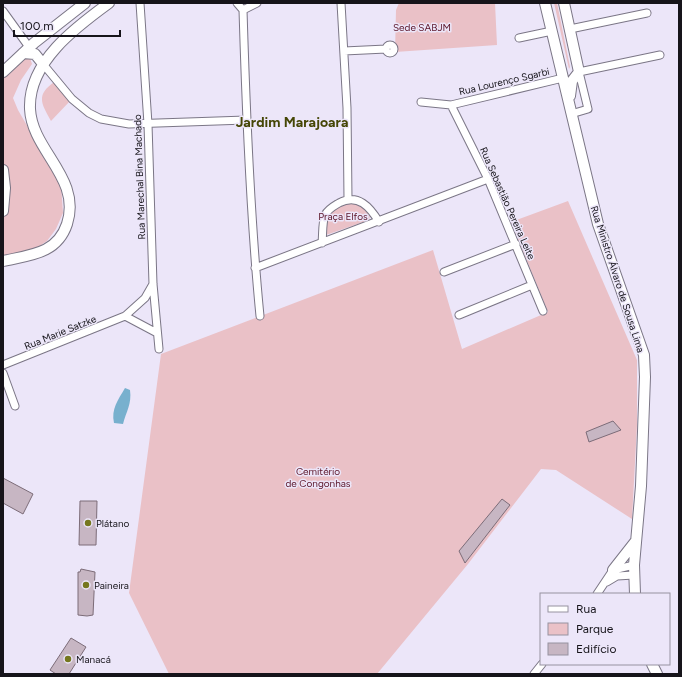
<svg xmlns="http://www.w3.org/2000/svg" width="682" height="677" font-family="Figtree,sans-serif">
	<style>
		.green { fill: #eac1c7 }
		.water { fill: #78b0ce }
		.building { fill: #c7b6c3; stroke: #7c6c78 }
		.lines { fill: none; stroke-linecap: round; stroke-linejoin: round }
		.street-casing { stroke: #7b7686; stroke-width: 9 }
		.secondary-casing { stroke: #7b7686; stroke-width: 12 }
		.street { stroke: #fff; stroke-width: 7 }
		.secondary { stroke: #fff; stroke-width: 10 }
		.poi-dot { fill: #75771e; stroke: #ece6f9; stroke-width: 1.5 }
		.labels { text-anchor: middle; stroke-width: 3; stroke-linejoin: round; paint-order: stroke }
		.park-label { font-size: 10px; fill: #5b1428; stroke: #ece6f9 }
		.street-label { font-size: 10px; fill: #16141a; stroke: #ece6f9 }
		.poi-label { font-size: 10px; fill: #16141a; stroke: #ece6f9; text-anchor: start }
		.district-label { font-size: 14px; font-weight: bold; fill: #454606; stroke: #ece6f9 }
	</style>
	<rect width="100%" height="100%" fill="#ece6f9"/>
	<path class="green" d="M399,3H495L497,45L395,52L396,10Z
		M554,3H557L570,67L569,69Z
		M24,58H30L32,64L21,80L13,98L18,110L61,184L63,213L56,229L47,241L35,249L3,256V221L7,206L6,170L3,163V75Z
		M54,82L70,101L51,121C42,104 35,96 54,82Z
		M568,201L637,360V425L632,519L556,470L541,469L468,564L377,674H169L129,593L161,354L433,250L462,349L548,312L511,222Z
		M346,203L362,204L370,215L369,220L326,235C328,216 326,210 346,203Z"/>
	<path class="water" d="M125,388L130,390C132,404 126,412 123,424L114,423C111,409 118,400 125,388Z"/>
	<path class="building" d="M613,421L621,430L589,442L586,432Z
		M3,478L33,494L23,514L3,503Z
		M502,499L510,505L465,563L459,551Z
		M80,501H97L96,545H79Z
		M81,569L95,572L93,615L87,616L78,615V572H80Z
		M71,638L86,647L69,674H56L50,670Z"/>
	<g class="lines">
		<defs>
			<path id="street" d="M140,3L148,124L153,284L159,349
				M237,3L243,10C246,112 250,214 260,316
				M341,3L347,108L348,199
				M243,10L257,3
				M3,11L29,47
				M570,29L647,13
				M519,38L552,31
				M386 49a4 4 0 1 1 8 0a4 4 0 1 1-8 0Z
				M344,51L386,49
				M43,64L72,99L89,113L101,119L129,124L246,120
				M421,102L451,105L563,78
				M451,105L488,179L543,311
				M571,114L588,109L579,72L660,55
				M322,243C323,234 322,223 325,215C328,209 334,206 339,203C358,193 370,207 379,222
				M255,268L488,179
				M444,272L516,244
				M459,315L532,285
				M125,316L157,333
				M3,365L125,316L145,298L153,284
				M3,373L15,406
				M607,582L617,576L634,575
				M597,594L613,570L634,565
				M534,674L542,664"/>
			<path id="secondary" d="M545,3L598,224L644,355L645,377L641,486L634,565L635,594
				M564,3L579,72
				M23,53L35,54L43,64
				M3,72L34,43L85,3
				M570,96L572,81L579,72
				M3,170L5,188L3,211
				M3,261C30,255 57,254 67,224C82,178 32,151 30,109C28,62 76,27 109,3
				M613,570L635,542
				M652,664L657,674"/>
		</defs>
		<use href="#street" class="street-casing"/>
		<use href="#secondary" class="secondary-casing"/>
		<use href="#street" class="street"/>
		<use href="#secondary" class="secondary"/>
	</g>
	<g class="poi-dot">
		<circle cx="88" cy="523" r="4"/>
		<circle cx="86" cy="585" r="4"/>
		<circle cx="68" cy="659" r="4"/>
	</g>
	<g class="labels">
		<g class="park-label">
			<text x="422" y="31">Sede SABJM</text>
			<text x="343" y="220">Praça Elfos</text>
			<text x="318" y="475">Cemitério<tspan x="318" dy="12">de Congonhas</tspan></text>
		</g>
		<g class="street-label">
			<text transform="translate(504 81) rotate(-13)" y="4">Rua Lourenço Sgarbi</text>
			<text transform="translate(139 177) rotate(-92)" y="4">Rua Marechal Bina Machado</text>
			<text transform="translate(508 203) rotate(66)" y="4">Rua Sebastião Pereira Leite</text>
			<text transform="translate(618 279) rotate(72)" y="4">Rua Ministro Álvaro de Sousa Lima</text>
			<text transform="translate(60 332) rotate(-22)" y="4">Rua Marie Satzke</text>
		</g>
		<g class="poi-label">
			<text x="96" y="527">Plátano</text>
			<text x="94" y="589">Paineira</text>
			<text x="76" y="663">Manacá</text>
		</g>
		<g class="district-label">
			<text x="292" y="127">Jardim Marajoara</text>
		</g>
	</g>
	<rect width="682" height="677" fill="none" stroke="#16141a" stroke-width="8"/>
	<rect x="540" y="593" width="130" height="72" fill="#ece6f9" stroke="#9692a0"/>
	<rect x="548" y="606" width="20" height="6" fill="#ffffff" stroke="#9692a0"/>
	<text x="576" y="613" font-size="12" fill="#16141a">Rua</text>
	<rect x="548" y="623" width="20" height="12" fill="#eac1c7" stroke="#9692a0"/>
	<text x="576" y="633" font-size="12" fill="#16141a">Parque</text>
	<rect x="548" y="643" width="20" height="12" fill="#c7b6c3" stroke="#9692a0"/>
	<text x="576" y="653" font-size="12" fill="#16141a">Edifício</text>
	<path d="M14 30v6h106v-6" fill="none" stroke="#16141a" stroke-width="2"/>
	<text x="20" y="30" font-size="12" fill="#16141a" stroke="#ece6f9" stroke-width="3" paint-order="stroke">100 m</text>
</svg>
